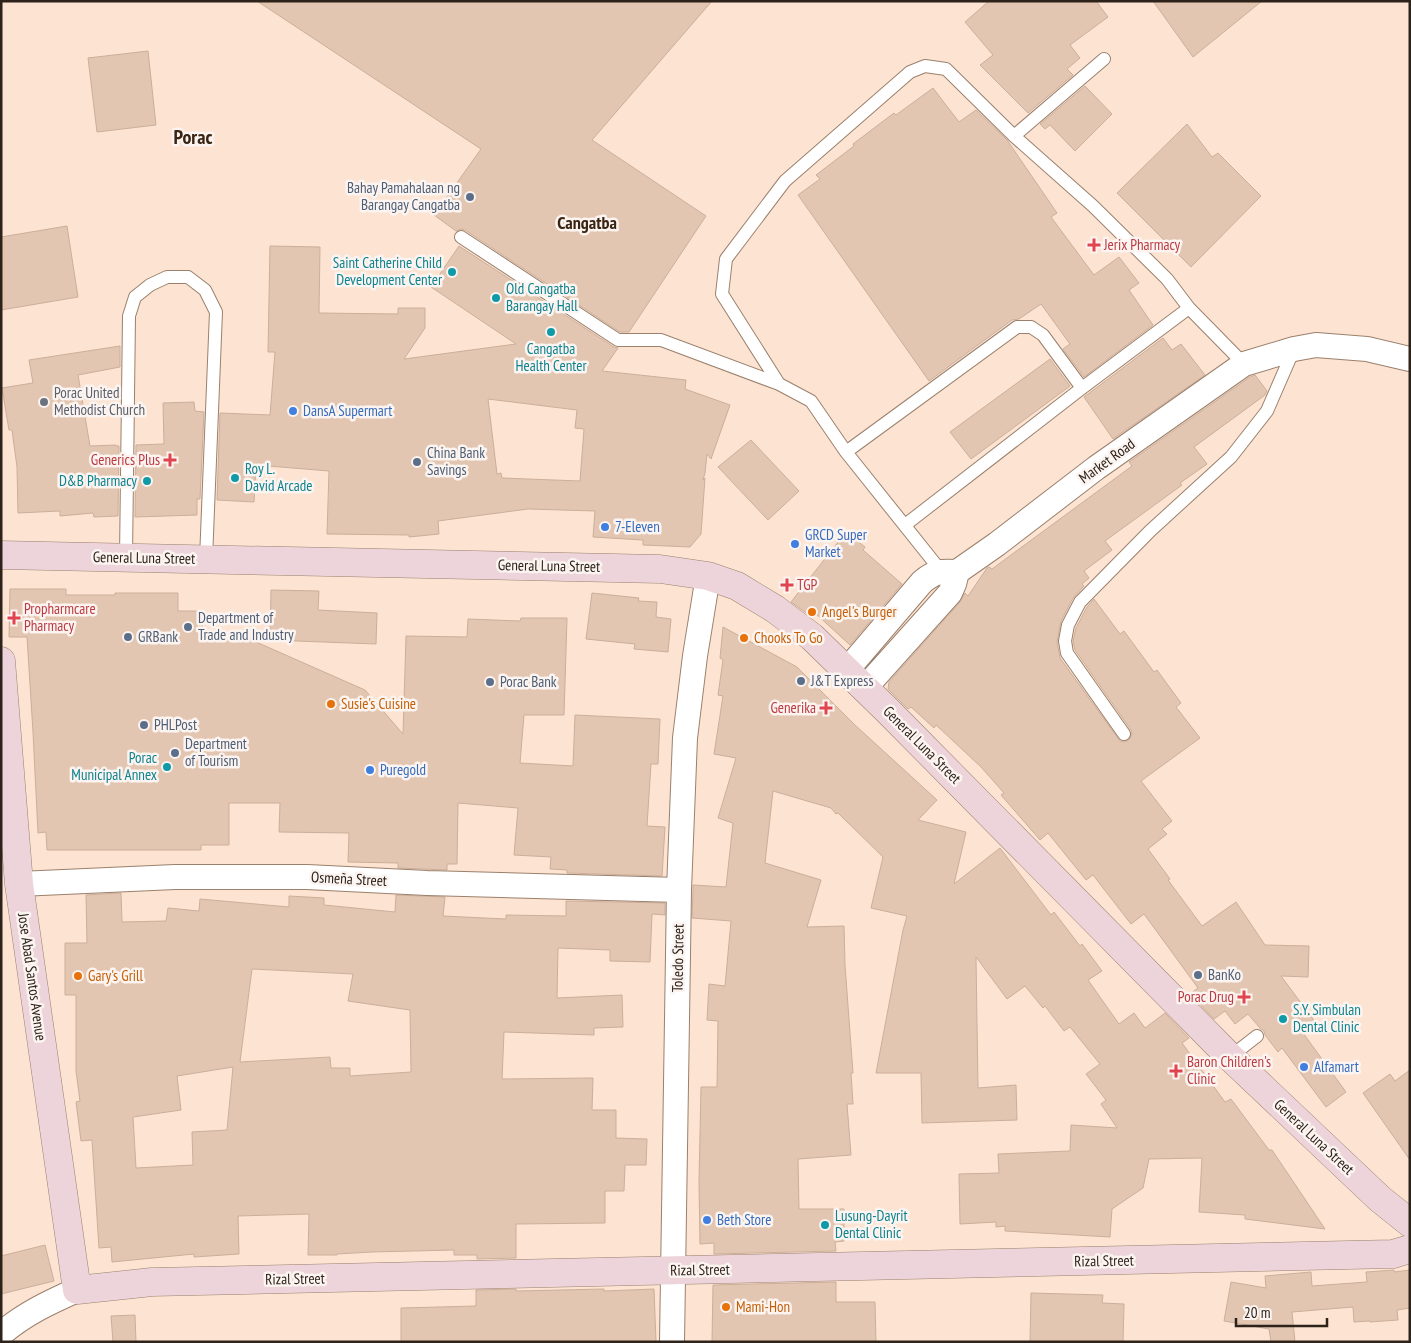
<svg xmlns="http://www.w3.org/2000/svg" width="1411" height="1343" font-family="'PT Sans Narrow',sans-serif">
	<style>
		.building { fill: #e3c6b1; stroke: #ccaf9a; fill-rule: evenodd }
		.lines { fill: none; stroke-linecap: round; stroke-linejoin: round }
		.service-casing { stroke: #9b806c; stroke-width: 14 }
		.minor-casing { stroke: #9b806c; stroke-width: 26 }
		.secondary-casing { stroke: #9b806c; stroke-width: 29 }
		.service { stroke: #fff; stroke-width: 12 }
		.minor { stroke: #fff; stroke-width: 24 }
		.secondary { stroke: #ecd4da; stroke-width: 28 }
		.service-dot { fill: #5c6f8a; stroke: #fbf4f0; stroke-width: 2 }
		.health-dot { fill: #e0444e; stroke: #fbf4f0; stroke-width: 2 }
		.culture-dot { fill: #0f9aa8; stroke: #fbf4f0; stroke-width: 2 }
		.worship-dot { fill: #6b7280; stroke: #fbf4f0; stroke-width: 2 }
		.shop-dot { fill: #3f7fe0; stroke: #fbf4f0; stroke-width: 2 }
		.food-dot { fill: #e8710a; stroke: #fbf4f0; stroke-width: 2 }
		.labels { text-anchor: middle; stroke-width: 5; stroke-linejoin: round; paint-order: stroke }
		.service-label { font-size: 15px; fill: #4e5e75; stroke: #fbf4f0; text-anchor: start }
		.health-label { font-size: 15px; fill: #be3a42; stroke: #fbf4f0; text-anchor: start }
		.culture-label { font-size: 15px; fill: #0d838f; stroke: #fbf4f0; text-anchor: start }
		.worship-label { font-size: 15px; fill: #5b616d; stroke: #fbf4f0; text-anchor: start }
		.shop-label { font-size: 15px; fill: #366cbe; stroke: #fbf4f0; text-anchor: start }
		.street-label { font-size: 15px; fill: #2e231b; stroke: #fbf4f0 }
		.food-label { font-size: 15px; fill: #c56008; stroke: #fbf4f0; text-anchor: start }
		.quarter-label { font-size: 18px; font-weight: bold; fill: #3a2412; stroke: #fbf4f0 }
		.district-label { font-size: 20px; font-weight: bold; fill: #3a2412; stroke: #fbf4f0 }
	</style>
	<rect width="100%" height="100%" fill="#fce3d2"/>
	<path class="building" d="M257,1H712L592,140L706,216L629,332H620L465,230L461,229L456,231L434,215L481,149Z
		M989,1H1096L1108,17L1070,45L1080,58L1067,69L1073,75L1028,113L980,65L993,55L965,22Z
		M1153,1H1262L1193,57Z
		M148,51L156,125L97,132L88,58Z
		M1085,86L1112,114L1075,151L1050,125L1045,129L1040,124Z
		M933,88L959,122L976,110L1007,140L1057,213L1051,217L1094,275L1119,257L1139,283L1129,290L1153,325L1084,377L1063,349L1070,344L1041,304L1019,319L1012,320L929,381L798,195L820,179L816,175L854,146L853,144L894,113L896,115Z
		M1187,124L1212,157L1218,153L1261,196L1191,267L1117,193Z
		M67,226L78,297L1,310V237Z
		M270,246L320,247L319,313L398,314V308H425V328L404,359L516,344L431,287L459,246L614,347L618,348L602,371L686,380L685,389L730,405L711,459L707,454L705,473L703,480L705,478L701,534L690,547L643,545V540L593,537L595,511L528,509L438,521L439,534L409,537V535L327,534L329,471L256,465L254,502L217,500L220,413L270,415L275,352H268ZM488,399L577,410L575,428L584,429L580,481L502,478L501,473L497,474Z
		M1163,338L1172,350L1181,344L1205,375L1113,439L1084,397Z
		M120,346V367L78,375L90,446L116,445V446H119L118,516L94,517L93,513L60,516V511L18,513L17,467L12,430H9L2,388L33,383L29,360Z
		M1050,359L1070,386L971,459L950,432Z
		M1255,375L1267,391L1265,395L1194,447L1207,464L1180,483L1182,485L1105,541L1112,550L1084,571L1089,578L1082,584L1084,586L1073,598L1061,621L1057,642L1060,658L1120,741L1124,742L1129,740L1132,734L1131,730L1075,650L1073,641L1076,628L1087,607L1094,599L1120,634L1124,631L1154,672L1157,670L1181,703L1176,707L1200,738L1141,781L1172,821L1162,829L1167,834L1148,849L1170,879L1168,880L1202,926L1236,902L1265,945L1309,946L1308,977L1281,976L1316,1023L1303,1033L1346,1092L1326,1107L1282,1048L1278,1052L1265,1035L1264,1031L1260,1028L1248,1014L1235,1024L1225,1011L1214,1019L1190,994L1198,988L1144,914L1131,924L1093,875L1086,880L1048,833L1040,840L1001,795L1004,793L981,767L936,725L934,728L911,707L908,709L888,689L889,682L960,602L965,593L968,596L987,568L989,567L992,569L1132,466L1129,462L1250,377Z
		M194,402L195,411L204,412L200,499H197V515L135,517L136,445L164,444L163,403Z
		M751,440L799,491L768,520L718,467Z
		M846,532L865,547L863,550L902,584L850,645L815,613L812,617L791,602Z
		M10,589H66V595H115V593H178V611H203L202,635L238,634L365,690L403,734L406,636L467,637L468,619L520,621L521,618H567L564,715H524L520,763L573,766L575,715L660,719L658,764H651L647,826L665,827L662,876L567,873V870L550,869L551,857L514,855L518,808L458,803L457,864H447V870L398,868V863L348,862L349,833L279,832L280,803H229V845H201V850H47L46,832L38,833L33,732L27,637H9Z
		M271,590L319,591L318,610L377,613L376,644L270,640Z
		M592,593L639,598L638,601L657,602L656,617L671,619L668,652L634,649L635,644L586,639Z
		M723,627L797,667L855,725L937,800L918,820L966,832L954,884L1000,848L1051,915L1054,912L1080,946L1082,944L1102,971L1088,980L1119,1024L1134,1013L1145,1028L1165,1013L1189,1038L1182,1043L1225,1102L1231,1099L1269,1150H1272L1325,1229L1245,1219V1215L1199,1212L1202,1158L1149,1159L1143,1188L1112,1209L1110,1237L1005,1231V1226L996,1227V1222L960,1224L959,1174L999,1173L998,1154L1070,1151L1071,1125L1117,1128L1101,1104L1106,1100L1086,1074L1100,1064L1070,1027L1064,1031L1045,1006L1043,1008L1025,986L1007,999L976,957L978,1088L1016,1085L1017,1120L922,1123L921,1073H876L903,930L907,916L871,908L883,857L838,813L836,814L831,808L773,791L765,863L821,880L807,927L844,926L845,965L853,1073H851L853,1104H847L851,1155L798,1159L799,1209H844V1241L835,1242L836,1251L714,1254V1243L700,1244L699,1181L701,1087H717L718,1021L707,1020L709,984L725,986L731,921L692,918L693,890V885L726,887L733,823L718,818L736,758L714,754L723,696L718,695L723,660L720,658Z
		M121,893L122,922L166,921L168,908L199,911L200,899L289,907V896L324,898V905L395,912L396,895L445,897L443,916L506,919V915L566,916V901L665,903V915L652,914L650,962L610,961V950L558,948L557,998L622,995L623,1027L594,1028V1035L504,1032L502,1079L593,1078L592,1110H616V1138L647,1139L646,1165H625L624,1191H605V1223L516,1224V1258L477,1259V1255H454V1250L372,1252L337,1254V1255H308L309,1214L238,1216L239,1254L194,1257V1254L112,1262L111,1247L99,1248L92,1140L81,1141L76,1102L80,1101L76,1071V995H65V943H87L86,895ZM252,969L353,974L348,1001L410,1010L411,1072L350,1076V1068H331L330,1057L240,1062ZM233,1067L227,1130L192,1132L193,1165L136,1168L133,1117L181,1110L177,1076Z
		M1410,1070V1160L1363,1093L1390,1074L1395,1081Z
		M45,1245L54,1281L1,1294V1256Z
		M1394,1270V1272L1410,1270V1308L1397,1310L1398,1320L1370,1322V1321L1354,1322L1353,1307L1292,1312L1295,1342H1271L1269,1329L1224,1321L1231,1282L1266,1288L1265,1276L1311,1272L1312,1286L1367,1282L1366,1272Z
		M836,1282V1302H875L876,1342H712L713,1285Z
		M516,1289V1291L604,1289V1291L654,1289L656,1342H401V1308L476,1306V1290Z
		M1031,1293L1103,1295L1102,1303L1124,1304L1123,1342H1030Z
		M135,1315L136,1342H113L111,1316Z"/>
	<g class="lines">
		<defs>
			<path id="service" d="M1014,136L1104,59
				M461,237L618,340H661L779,384
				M846,452L1017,327H1031L1043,335L1082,388
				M905,525L1082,388L1189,308
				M126,557L129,316L135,297L150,285L167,277H188L205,290L216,312L206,559
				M941,571L846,452L811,401L779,384L722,294L726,259L785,181L910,72L925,66L946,69L1014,136L1093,206L1167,279L1189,308L1244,364
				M1124,734L1067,653L1065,641L1068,625L1080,602L1150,531L1231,457L1267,411L1294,349
				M1230,1057L1257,1036"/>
			<path id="minor" d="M846,671L922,582C935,571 941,571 957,572
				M864,689L950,593L954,584L957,572L997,544L1096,468L1244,364L1294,349L1316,345L1367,349L1410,359
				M19,884L175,877H307L427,883L679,890
				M1,1334C24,1314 50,1302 77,1290
				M672,1342L679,890L685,738L695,656L708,576"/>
			<path id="secondary" d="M1,555L660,569L708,576L737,586L775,609L812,637L888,711L1230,1057L1380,1199L1410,1223
				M1,661L19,884L77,1290L152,1282L1393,1254L1410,1249"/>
		</defs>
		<use href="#service" class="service-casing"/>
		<use href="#minor" class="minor-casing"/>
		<use href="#secondary" class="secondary-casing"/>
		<use href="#service" class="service"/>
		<use href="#minor" class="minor"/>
		<use href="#secondary" class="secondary"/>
	</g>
	<g class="service-dot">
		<circle cx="470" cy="197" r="5"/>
		<circle cx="417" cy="462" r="5"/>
		<circle cx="188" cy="627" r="5"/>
		<circle cx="128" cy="637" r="5"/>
		<circle cx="801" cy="681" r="5"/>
		<circle cx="490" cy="682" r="5"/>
		<circle cx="144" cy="725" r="5"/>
		<circle cx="175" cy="753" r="5"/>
		<circle cx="1198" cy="975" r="5"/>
	</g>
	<g class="health-dot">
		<path d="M1091.5 237.5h5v5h5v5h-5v5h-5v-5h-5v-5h5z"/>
		<path d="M167.5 452.5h5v5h5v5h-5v5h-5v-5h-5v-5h5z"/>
		<path d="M784.5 577.5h5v5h5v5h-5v5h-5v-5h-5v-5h5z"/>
		<path d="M11.5 610.5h5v5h5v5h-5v5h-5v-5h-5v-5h5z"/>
		<path d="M823.5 700.5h5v5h5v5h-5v5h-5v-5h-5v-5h5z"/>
		<path d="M1241.5 989.5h5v5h5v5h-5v5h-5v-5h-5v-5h5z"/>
		<path d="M1173.5 1063.5h5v5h5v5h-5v5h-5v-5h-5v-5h5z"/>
	</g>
	<g class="culture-dot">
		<circle cx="452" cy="272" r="5"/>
		<circle cx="496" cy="298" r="5"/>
		<circle cx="551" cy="332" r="5"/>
		<circle cx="235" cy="478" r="5"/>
		<circle cx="147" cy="481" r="5"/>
		<circle cx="167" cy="767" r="5"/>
		<circle cx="1283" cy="1019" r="5"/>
		<circle cx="825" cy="1225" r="5"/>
	</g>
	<circle class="worship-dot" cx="44" cy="402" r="5"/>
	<g class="shop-dot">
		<circle cx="293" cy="411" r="5"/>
		<circle cx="605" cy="527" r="5"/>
		<circle cx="795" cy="544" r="5"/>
		<circle cx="370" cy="770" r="5"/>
		<circle cx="1304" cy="1067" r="5"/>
		<circle cx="707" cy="1220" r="5"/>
	</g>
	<g class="food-dot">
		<circle cx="812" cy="612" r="5"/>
		<circle cx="744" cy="638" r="5"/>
		<circle cx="331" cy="704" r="5"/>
		<circle cx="78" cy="976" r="5"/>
		<circle cx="726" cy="1307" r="5"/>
	</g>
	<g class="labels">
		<g class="service-label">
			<text x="460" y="193" text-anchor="end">Bahay Pamahalaan ng<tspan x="460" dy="17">Barangay Cangatba</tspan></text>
			<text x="427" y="458">China Bank<tspan x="427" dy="17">Savings</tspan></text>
			<text x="198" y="623">Department of<tspan x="198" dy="17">Trade and Industry</tspan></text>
			<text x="138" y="642">GRBank</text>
			<text x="811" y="686">J&amp;T Express</text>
			<text x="500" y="687">Porac Bank</text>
			<text x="154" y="730">PHLPost</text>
			<text x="185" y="749">Department<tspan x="185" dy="17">of Tourism</tspan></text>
			<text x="1208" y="980">BanKo</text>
		</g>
		<g class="health-label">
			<text x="1104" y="250">Jerix Pharmacy</text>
			<text x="160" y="465" text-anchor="end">Generics Plus</text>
			<text x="797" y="590">TGP</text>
			<text x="24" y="614">Propharmcare<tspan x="24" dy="17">Pharmacy</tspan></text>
			<text x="816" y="713" text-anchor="end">Generika</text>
			<text x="1234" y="1002" text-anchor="end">Porac Drug</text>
			<text x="1187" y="1067">Baron Children's<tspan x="1187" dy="17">Clinic</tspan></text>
		</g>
		<g class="culture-label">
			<text x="442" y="268" text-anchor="end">Saint Catherine Child<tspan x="442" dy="17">Development Center</tspan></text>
			<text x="506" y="294">Old Cangatba<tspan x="506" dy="17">Barangay Hall</tspan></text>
			<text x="551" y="354" text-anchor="middle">Cangatba<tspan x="551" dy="17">Health Center</tspan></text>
			<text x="245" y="474">Roy L.<tspan x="245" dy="17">David Arcade</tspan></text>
			<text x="137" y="486" text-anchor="end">D&amp;B Pharmacy</text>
			<text x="157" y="763" text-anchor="end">Porac<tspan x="157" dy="17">Municipal Annex</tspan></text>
			<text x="1293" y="1015">S.Y. Simbulan<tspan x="1293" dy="17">Dental Clinic</tspan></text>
			<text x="835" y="1221">Lusung-Dayrit<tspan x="835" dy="17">Dental Clinic</tspan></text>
		</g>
		<g class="worship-label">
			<text x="54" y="398">Porac United<tspan x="54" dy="17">Methodist Church</tspan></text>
		</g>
		<g class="shop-label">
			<text x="303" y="416">DansA Supermart</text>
			<text x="615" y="532">7-Eleven</text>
			<text x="805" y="540">GRCD Super<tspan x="805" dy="17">Market</tspan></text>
			<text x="380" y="775">Puregold</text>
			<text x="1314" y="1072">Alfamart</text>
			<text x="717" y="1225">Beth Store</text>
		</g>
		<g class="street-label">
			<text transform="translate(1107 461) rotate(-36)" y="5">Market Road</text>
			<text transform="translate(144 558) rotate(1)" y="5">General Luna Street</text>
			<text transform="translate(549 566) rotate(1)" y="5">General Luna Street</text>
			<text transform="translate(922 745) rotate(45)" y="5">General Luna Street</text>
			<text transform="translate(349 879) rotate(3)" y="5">Osmeña Street</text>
			<text transform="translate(678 958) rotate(-89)" y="5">Toledo Street</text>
			<text transform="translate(32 977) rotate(82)" y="5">Jose Abad Santos Avenue</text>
			<text transform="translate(1314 1137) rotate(43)" y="5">General Luna Street</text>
			<text transform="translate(1104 1261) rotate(-1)" y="5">Rizal Street</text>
			<text transform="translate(700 1270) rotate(-1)" y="5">Rizal Street</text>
			<text transform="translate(295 1279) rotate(-1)" y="5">Rizal Street</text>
		</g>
		<g class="food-label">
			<text x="822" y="617">Angel's Burger</text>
			<text x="754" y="643">Chooks To Go</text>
			<text x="341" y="709">Susie's Cuisine</text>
			<text x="88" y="981">Gary's Grill</text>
			<text x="736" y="1312">Mami-Hon</text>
		</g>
		<g class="quarter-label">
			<text x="587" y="229">Cangatba</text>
		</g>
		<g class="district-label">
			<text x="193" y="144">Porac</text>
		</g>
	</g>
	<rect width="1411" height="1343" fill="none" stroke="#2e231b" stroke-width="5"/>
	<path d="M1236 1318v8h91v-8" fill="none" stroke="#2e231b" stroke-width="2.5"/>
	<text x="1244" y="1318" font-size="15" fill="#2e231b" stroke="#fbf4f0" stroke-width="4" paint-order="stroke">20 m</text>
</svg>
